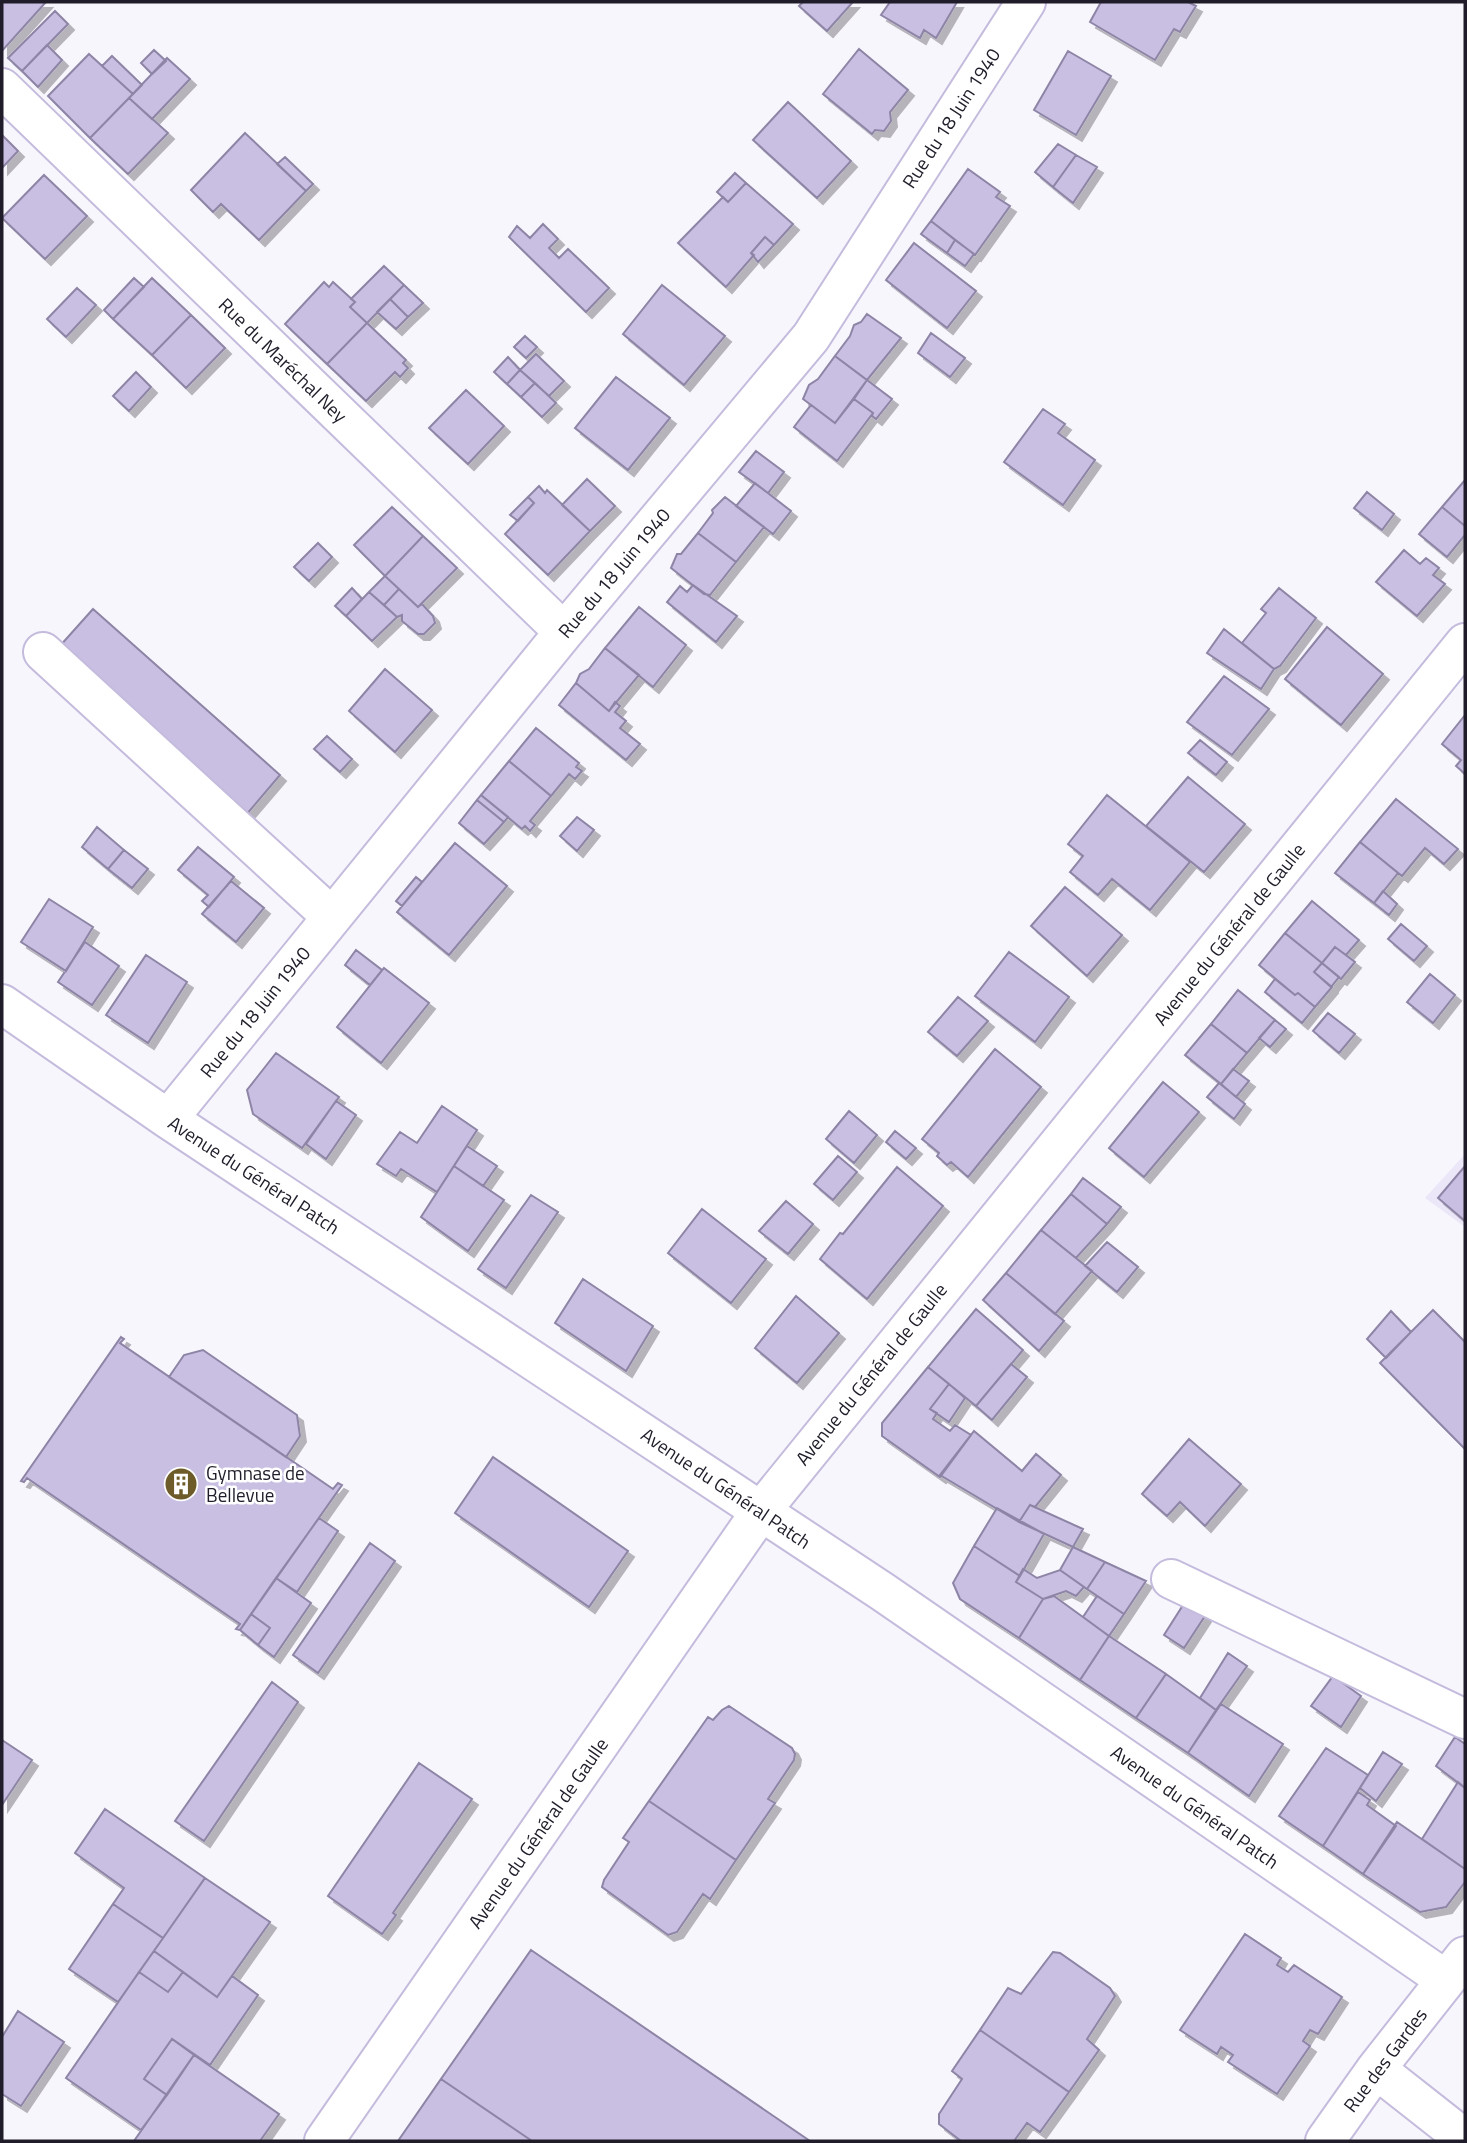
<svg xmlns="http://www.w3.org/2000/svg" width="1467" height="2143" font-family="'Titillium Web',sans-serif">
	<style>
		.built { fill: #ebe7f8 }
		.building { fill: #c8bfe2; stroke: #8e85a6; stroke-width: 2; filter: url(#shadow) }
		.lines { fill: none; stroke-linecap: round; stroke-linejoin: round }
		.minor-casing { stroke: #c4bbdd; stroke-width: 42 }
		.minor { stroke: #fff; stroke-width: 38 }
		.labels { text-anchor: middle; stroke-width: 5; stroke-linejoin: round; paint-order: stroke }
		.street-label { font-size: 19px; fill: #201c29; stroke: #fff }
		.poi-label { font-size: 19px; fill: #201c29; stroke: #fff; text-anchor: start }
	</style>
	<defs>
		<filter id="shadow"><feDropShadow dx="6" dy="6" stdDeviation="0" flood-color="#0004"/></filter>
	</defs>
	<rect width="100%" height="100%" fill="#f8f6fd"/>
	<path class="built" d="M1465,1154V1227L1425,1198Z"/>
	<path class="building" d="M2,2H46L2,51Z
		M803,2H853L827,31L799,6Z
		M890,2H957L936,38L924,30L920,38L881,15Z
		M1101,2H1188L1196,6L1180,32L1174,29L1155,60L1090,22Z
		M55,11L68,24L22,71L8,58Z
		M47,45L62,60L38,87L22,71Z
		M859,49L908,90L890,112L891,121L884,131L875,130L872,134L823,94Z
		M154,50L166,61L152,74L141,63Z
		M1068,51L1111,76L1076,135L1034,110Z
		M89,54L133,94L90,138L48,96Z
		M112,56L142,85L133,94L102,66Z
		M167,58L190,79L152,119L129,98Z
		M129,98L168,133L128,174L90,138Z
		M788,102L851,161L817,198L753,140Z
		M245,133L306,191L259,240L221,204L213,212L191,190Z
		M2,135L18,151L2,168Z
		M1058,144L1076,155L1053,187L1035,172Z
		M1076,155L1097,167L1073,203L1053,187Z
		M285,157L313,184L306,191L277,164Z
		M968,169L1000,192L996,197L1010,206L975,255L931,221Z
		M735,173L746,183L728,202L717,192Z
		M44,175L87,216L45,259L2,218Z
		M746,183L793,224L774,245L765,237L751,253L754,255L726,287L678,243L723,197L728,202Z
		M931,221L955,240L947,253L921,234Z
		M543,224L558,239L549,248L559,258L568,249L609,288L586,312L509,237L517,226L530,238Z
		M765,237L774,245L758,262L751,253Z
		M955,240L974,254L965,266L947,253Z
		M914,243L976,291L947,328L886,280Z
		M384,266L404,285L367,323L350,307L355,302L351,299Z
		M134,278L144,287L113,319L104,310Z
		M152,278L191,315L152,355L113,319Z
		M324,282L329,287L333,282L355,302L350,307L367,323L327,364L285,324Z
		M404,285L423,303L408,317L390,299Z
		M662,285L725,336L684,385L623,334Z
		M77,288L96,305L66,337L47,319Z
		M390,299L408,317L396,329L377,312Z
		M867,314L901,338L867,380L835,356L850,336L854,325L861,322Z
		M191,315L225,348L186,388L152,355Z
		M367,323L406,360L403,363L408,368L400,377L395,372L366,401L327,364Z
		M931,333L965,358L950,377L918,353Z
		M525,336L537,347L526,358L514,347Z
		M536,354L564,381L549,396L520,370Z
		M835,356L867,380L835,423L803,399L809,385L818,379Z
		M508,357L520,370L507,384L494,372Z
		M520,370L535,383L521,397L507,384Z
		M136,372L151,387L129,411L113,396Z
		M616,377L670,418L628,470L575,428Z
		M867,380L892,399L876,419L872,416L873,413L854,399Z
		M535,383L556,403L542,417L521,397Z
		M466,390L504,426L468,464L429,428Z
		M854,399L873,413L837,461L794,427L811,405L835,423Z
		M1043,409L1065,424L1058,433L1095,460L1063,505L1004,462Z
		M756,451L784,472L768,493L739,472Z
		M587,479L615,506L590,531L562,505Z
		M1465,480V526L1442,507Z
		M755,483L791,511L773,534L736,506Z
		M539,486L545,493L547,490L590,531L548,575L505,534L534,503L528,497Z
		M1367,492L1394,514L1382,530L1354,508Z
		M528,497L534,503L518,521L510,515Z
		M725,497L764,527L736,562L698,533L713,513L712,510Z
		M392,507L423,536L385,576L354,545Z
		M1442,507L1465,526V535L1447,557L1419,534Z
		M698,533L736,562L710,595L704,594L671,568L677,554H681Z
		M423,536L457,568L418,607L385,576Z
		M318,543L332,557L309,581L294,567Z
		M1404,550L1420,564L1426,558L1439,568L1433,575L1445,584L1417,616L1376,582Z
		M385,576L399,589L384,605L369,592Z
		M693,585L737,616L716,642L667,602L680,586L687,592Z
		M352,588L362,599L346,616L335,606Z
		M1279,588L1316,618L1280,666L1274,669L1242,643L1266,613L1261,609Z
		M399,589L418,607L422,604L433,616L435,623L424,634H418L402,621V615L397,617L384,605Z
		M369,592L397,617L372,641L346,616Z
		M639,607L686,645L653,687L605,648Z
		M93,609L280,775L246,815L59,647Z
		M1327,627L1383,674L1341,725L1285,679Z
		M1224,629L1274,669L1261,689L1207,653Z
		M605,648L639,675L609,711L576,683L580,674L589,669Z
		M385,669L432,710L395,752L349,711Z
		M1224,676L1269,709L1232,755L1187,722Z
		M576,683L609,711L615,702L620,706L615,712L626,721L620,728L640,744L626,760L559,705Z
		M1465,715V774L1456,766L1461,760L1442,744Z
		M536,728L579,763L576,767L582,771L575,779L569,774L551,796L509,761Z
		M327,736L352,759L340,772L314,749Z
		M1200,740L1227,762L1216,775L1188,753Z
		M509,761L551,796L530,821L535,825L530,831L525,826L522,829L481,795Z
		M1188,777L1245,824L1204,872L1146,826Z
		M481,795L508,817L504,822L477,800Z
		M1107,795L1190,862L1150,910L1112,879L1098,895L1070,872L1083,856L1068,844Z
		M1396,799L1458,849L1444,864L1425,848L1402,876L1360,842Z
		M477,800L504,822L484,844L459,823Z
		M577,817L594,830L577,851L560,836Z
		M97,827L124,850L108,869L82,847Z
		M1360,842L1398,873L1374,903L1335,873Z
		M455,843L507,886L449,955L397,912Z
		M198,847L234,877L209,907L202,901L208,895L178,870Z
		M124,850L148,869L132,888L108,869Z
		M416,877L422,882L402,906L396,901Z
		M231,881L264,908L236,942L202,914Z
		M1065,887L1122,935L1087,976L1031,926Z
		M1383,891L1397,904L1389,915L1374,903Z
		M49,899L93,927L66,971L21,942Z
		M1312,901L1359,940L1346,955L1335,947L1322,963L1285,933Z
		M1401,924L1427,946L1414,961L1388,939Z
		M1285,933L1322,963L1314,972L1332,987L1315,1007L1298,993L1295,995L1259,965Z
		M85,942L119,966L92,1005L58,982Z
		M1335,947L1355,962L1341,979L1322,963Z
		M356,950L382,970L370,985L345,965Z
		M1009,952L1069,997L1035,1042L975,996Z
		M146,955L187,982L148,1043L106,1015Z
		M1322,963L1339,977L1331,987L1314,972Z
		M384,968L429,1003L381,1063L337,1027Z
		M1430,974L1455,995L1433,1023L1407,1002Z
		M1275,979L1295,995L1298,993L1315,1007L1302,1023L1265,992Z
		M1238,990L1275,1020L1247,1053L1211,1024Z
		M958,997L988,1021L957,1056L928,1032Z
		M1328,1013L1355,1034L1339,1053L1313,1031Z
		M1275,1020L1286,1029L1270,1047L1259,1038Z
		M1211,1024L1247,1053L1221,1084L1185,1055Z
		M995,1049L1041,1087L968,1177L951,1162L947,1165L937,1156L939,1153L922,1139Z
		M276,1053L339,1097L302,1148L253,1114L247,1090Z
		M1233,1069L1249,1081L1236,1097L1221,1084Z
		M1163,1082L1199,1112L1144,1177L1109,1148Z
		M1219,1083L1245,1104L1234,1119L1207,1097Z
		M336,1101L356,1115L326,1159L306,1144Z
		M442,1106L477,1130L437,1192L401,1169L396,1176L377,1164L400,1132L417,1143Z
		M849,1111L877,1135L854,1163L826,1139Z
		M895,1131L916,1148L906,1159L886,1142Z
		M467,1146L497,1166L483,1186L454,1166Z
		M838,1156L857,1172L833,1200L814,1184Z
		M454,1166L504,1200L468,1251L421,1217Z
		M1465,1166V1221L1438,1198Z
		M897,1167L943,1206L867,1299L820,1259L840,1233L843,1234Z
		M1083,1178L1121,1207L1107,1224L1071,1194Z
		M1071,1194L1107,1224L1076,1258L1041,1230Z
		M531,1195L558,1212L506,1288L478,1269Z
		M786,1201L813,1224L788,1254L759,1231Z
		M702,1209L766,1259L731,1303L668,1253Z
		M1041,1230L1092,1271L1055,1314L1006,1273Z
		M1107,1242L1138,1267L1117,1292L1085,1266Z
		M1006,1273L1064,1321L1039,1351L983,1300Z
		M583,1279L653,1326L626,1371L555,1323Z
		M796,1296L839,1333L797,1383L755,1348Z
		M976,1309L1023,1350L976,1406L928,1367Z
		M1433,1310L1465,1342V1449L1380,1363Z
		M1391,1311L1411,1332L1386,1358L1367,1339Z
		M121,1337L124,1339L120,1343L333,1489L338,1483L342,1485L240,1630L236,1629L240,1624L27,1478L24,1482L21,1481Z
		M203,1350L297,1415L300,1436L286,1457L169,1377L184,1355Z
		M1011,1364L1027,1377L992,1420L976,1406Z
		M928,1367L949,1384L930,1409L937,1413L933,1419L950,1431L955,1425L971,1435L940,1477L882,1436V1423Z
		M949,1384L965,1398L949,1422L930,1409Z
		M974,1431L1022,1471L1036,1454L1061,1475L1035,1507L1030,1505L1019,1522L940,1475Z
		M1189,1439L1241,1484L1205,1526L1180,1502L1167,1516L1142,1494Z
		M493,1457L628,1551L589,1607L455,1513Z
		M1030,1505L1083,1529L1073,1547L1019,1522Z
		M997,1508L1044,1534L1020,1576L974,1546Z
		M319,1518L338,1531L297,1592L276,1578Z
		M370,1543L395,1561L318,1673L293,1655Z
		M974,1546L1020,1576L1016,1582L1043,1599L1019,1638L960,1599L953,1583Z
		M1073,1547L1105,1562L1087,1589L1060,1570Z
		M1105,1562L1146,1581L1124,1614L1087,1589Z
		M1023,1569L1037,1578L1060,1570L1084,1587L1076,1596L1066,1591L1043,1599L1016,1582Z
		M276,1578L311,1603L274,1657L258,1645L270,1628L251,1614Z
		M1054,1596L1109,1636L1080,1680L1019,1638L1043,1599Z
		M1097,1596L1124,1614L1109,1636L1083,1617Z
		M1185,1602L1205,1616L1184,1648L1164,1635Z
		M251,1614L270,1628L258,1645L240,1630Z
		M1109,1636L1166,1674L1136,1718L1080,1680Z
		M1228,1653L1247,1666L1216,1710L1200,1698Z
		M1166,1674L1216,1710L1188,1753L1136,1718Z
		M1333,1676L1361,1696L1341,1727L1311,1706Z
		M272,1682L298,1702L204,1841L175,1821Z
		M1221,1704L1283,1744L1249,1796L1188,1753Z
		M729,1706L792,1748L795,1754L794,1760L768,1799L775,1803L736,1860L649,1801L708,1717L713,1720L722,1710Z
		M1455,1737L1465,1744V1788L1436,1766Z
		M2,1740L32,1760L2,1805Z
		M1326,1748L1368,1775L1323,1846L1279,1816Z
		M1383,1752L1402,1764L1376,1801L1360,1788Z
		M419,1763L472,1799L393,1913L396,1915L382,1934L328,1896Z
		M1458,1782L1465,1788V1869L1422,1839Z
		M1358,1792L1370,1800L1367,1805L1396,1826L1363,1874L1323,1846Z
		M649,1801L736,1860L710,1899L703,1894L677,1932L668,1935L602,1887L604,1880L629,1842L623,1838Z
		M105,1809L205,1878L163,1938L113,1904L124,1888L75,1853Z
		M1397,1822L1465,1869V1882L1446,1907L1420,1912L1363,1874Z
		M205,1878L270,1922L217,1997L154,1951Z
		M113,1904L163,1938L118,2002L69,1969Z
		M1245,1934L1281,1958L1277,1965L1288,1972L1294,1965L1342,1997L1318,2034L1310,2030L1303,2041L1310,2046L1277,2094L1228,2062L1233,2055L1221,2047L1217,2054L1180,2030Z
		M531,1950L810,2141H532L441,2079Z
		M154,1951L183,1972L168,1992L139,1972Z
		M1053,1952L1060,1953L1110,1988L1115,1996L1087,2039L1099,2050L1069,2092L980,2030L1008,1988L1021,1994Z
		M139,1972L168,1992L183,1972L217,1997L232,1976L258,1995L210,2065L172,2039L144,2079L167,2095L141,2130L66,2078Z
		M18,2011L64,2042L21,2106L2,2094V2037Z
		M980,2030L1069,2092L1040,2132L1027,2123L1014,2141H961L939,2124V2114L962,2079L952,2071Z
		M172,2039L194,2055L167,2095L144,2079Z
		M194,2055L279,2114L260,2141H134Z
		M441,2079L532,2141H398Z"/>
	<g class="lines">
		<defs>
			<path id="minor" d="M2,88L564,632
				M43,652L332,917
				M2,1004L168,1119L883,1592L1446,1980
				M168,1119L564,632L811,337L1026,2
				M1171,1579L1465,1719
				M1376,2069L1465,2139
				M324,2141L761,1511L1465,643
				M1325,2141L1376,2069L1465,1956"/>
		</defs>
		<use href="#minor" class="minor-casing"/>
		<use href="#minor" class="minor"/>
	</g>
	<defs>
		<symbol id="building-disc" viewBox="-11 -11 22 22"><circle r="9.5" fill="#6d5b29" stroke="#fff"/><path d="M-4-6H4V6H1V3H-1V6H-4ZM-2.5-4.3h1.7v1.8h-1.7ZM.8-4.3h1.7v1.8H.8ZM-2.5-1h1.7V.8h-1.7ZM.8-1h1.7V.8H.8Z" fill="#fff"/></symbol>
	</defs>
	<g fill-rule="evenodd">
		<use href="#building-disc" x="162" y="1465" width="38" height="38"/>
	</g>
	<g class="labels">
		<g class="street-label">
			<text transform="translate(951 118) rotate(-57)" y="7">Rue du 18 Juin 1940</text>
			<text transform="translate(283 360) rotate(44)" y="7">Rue du Maréchal Ney</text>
			<text transform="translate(614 573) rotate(-50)" y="7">Rue du 18 Juin 1940</text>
			<text transform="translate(1229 934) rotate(-51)" y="7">Avenue du Général de Gaulle</text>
			<text transform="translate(255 1012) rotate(-51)" y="7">Rue du 18 Juin 1940</text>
			<text transform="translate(254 1175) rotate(33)" y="7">Avenue du Général Patch</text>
			<text transform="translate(871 1374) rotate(-51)" y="7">Avenue du Général de Gaulle</text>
			<text transform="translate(726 1488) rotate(34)" y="7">Avenue du Général Patch</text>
			<text transform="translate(1195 1807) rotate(35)" y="7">Avenue du Général Patch</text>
			<text transform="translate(538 1833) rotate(-55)" y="7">Avenue du Général de Gaulle</text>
			<text transform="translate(1385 2060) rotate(-53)" y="7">Rue des Gardes</text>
		</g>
		<g class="poi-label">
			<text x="206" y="1480">Gymnase de<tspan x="206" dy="22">Bellevue</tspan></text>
		</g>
	</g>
	<rect width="1467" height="2143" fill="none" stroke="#201c29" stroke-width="7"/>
</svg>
